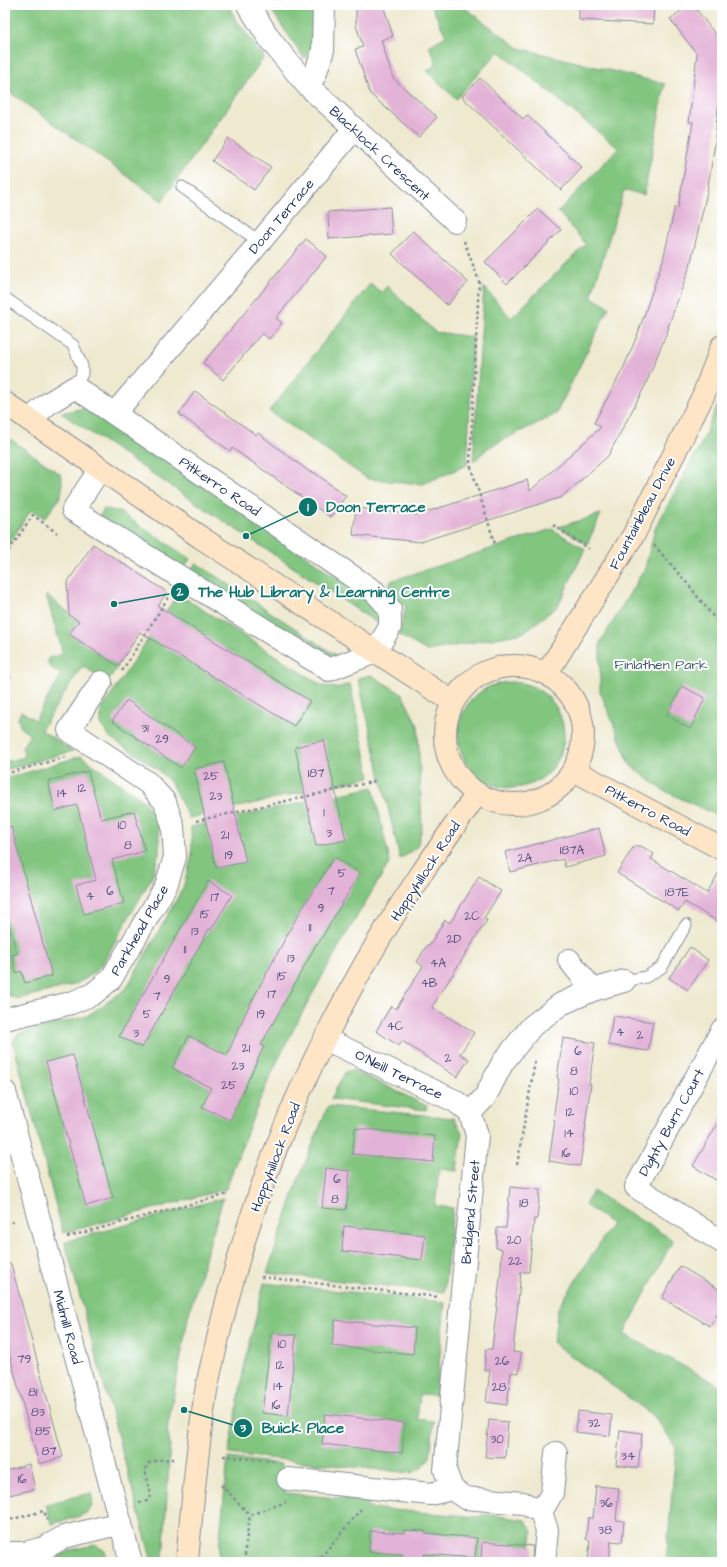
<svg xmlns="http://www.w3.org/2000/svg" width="727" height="1567" font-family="'Architects Daughter',sans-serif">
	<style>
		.green { fill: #81c57f; stroke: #4e7a6e }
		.building { fill: #e3b2d7 }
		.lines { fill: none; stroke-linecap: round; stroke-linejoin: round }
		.lane-casing { stroke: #848c96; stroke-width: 13 }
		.street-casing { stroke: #848c96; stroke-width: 24 }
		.secondary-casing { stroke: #848c96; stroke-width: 24 }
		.path { stroke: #848c96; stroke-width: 2.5; stroke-dasharray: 3 3; stroke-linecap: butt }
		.lane { stroke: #fff; stroke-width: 11 }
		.street { stroke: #fff; stroke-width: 22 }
		.secondary { stroke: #fde5c5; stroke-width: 22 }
		.labels { text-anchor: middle; stroke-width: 4; stroke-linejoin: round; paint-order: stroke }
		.number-label { font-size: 12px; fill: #4d507c }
		.street-label { font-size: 14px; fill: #1b2f5e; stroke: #fff }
		.park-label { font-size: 14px; fill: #3a5c68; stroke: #fff }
		.leader { fill: none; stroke: #0f766e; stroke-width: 1.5 }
		.callout-dot { fill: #0f766e; stroke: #fff; stroke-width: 1.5 }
		.mark-label { font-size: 12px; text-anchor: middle; font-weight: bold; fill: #fff }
		.callout-label { font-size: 15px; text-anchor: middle; font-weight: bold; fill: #0f766e; stroke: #fff; stroke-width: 4; stroke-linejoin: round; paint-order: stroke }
	</style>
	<rect width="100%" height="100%" fill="#fff"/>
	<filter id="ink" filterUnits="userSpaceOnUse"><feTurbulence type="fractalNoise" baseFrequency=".025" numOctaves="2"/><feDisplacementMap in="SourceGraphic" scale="8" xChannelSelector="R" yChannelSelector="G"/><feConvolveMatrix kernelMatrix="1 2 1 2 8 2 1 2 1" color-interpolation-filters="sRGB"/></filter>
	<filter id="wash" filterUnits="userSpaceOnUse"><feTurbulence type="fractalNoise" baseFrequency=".012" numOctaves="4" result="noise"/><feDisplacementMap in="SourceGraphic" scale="16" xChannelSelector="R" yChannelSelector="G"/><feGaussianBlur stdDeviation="0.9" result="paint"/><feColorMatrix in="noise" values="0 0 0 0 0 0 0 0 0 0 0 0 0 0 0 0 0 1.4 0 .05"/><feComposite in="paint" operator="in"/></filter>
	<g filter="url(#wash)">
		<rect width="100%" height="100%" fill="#eee9cf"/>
		<path class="green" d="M5,5H228L235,18L264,57L162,201L5,89Z
			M268,5H318L317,49L304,58Z
			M431,5H461L519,48L665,84L644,195L624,190L591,297L609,307L556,414L489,447L473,462L484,287L511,318L586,244L558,212L618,148L499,51L456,99L427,71L437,63L429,46L446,36Z
			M370,284L381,292L387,286L435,332L473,337L467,465L423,484L368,479L269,411Z
			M722,394V818L661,789L630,765L600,691V643L645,568L655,529L701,444Z
			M89,407L374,603L377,623L61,413Z
			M5,435L60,474C67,495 56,502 45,518L31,510L5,549Z
			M104,509L118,511L190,559L183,569L99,517Z
			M601,514L587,544L559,527Z
			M552,529L585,549L558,606L523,633L427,651L399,635L406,606L387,590L391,581Z
			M196,563L337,656L315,652L189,572Z
			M178,594L323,686L336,688L350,684L370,777L189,818L171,783L156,768L108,736L101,724V710Z
			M46,595L79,621L70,634L118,666L108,681L82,666L41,730L73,751L5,770V762L25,757L22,747L30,735L21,728L18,719L21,711L35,720L61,675L48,665V658L63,654Z
			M371,675L402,694L418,726L422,828L417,847L400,859L358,678Z
			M458 735a53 53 0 1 1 106 0a53 53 0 1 1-106 0Z
			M81,756L144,801L159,826V853L152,877L101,966L87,978L73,985L18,999L5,994V779Z
			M373,787L390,862C353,922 318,981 286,1044C262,1090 244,1140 226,1189L63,1233L13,1042L18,1034L87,1016L126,989L183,888L192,856L191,827Z
			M353,1070L427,1106L426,1110L331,1099L345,1072Z
			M328,1106L454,1118L462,1133L457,1171L439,1169L435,1206L453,1208L444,1292L267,1273L297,1183Z
			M593,1191L673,1240L624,1334L722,1387V1562H666L676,1448L654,1416L553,1343L558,1308L612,1224L585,1205Z
			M223,1198L189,1313L167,1430L170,1444L163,1561L152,1562L65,1242Z
			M264,1283L445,1302L436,1395L420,1394L417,1419L434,1421L430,1457L423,1467L411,1473L229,1454L244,1367Z
			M228,1458L281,1464L286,1473L285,1493L368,1501V1508L479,1517L483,1514L526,1520L532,1532L529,1562H218L221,1526Z
			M91,1493C92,1498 94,1503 91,1508C87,1517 60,1521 51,1524L46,1504Z
			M95,1545L105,1551L108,1562H54L53,1559L71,1550Z"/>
		<g id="blocks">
			<path class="building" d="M356,5H383L393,36L381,40L393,78L437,117L419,137L370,94L355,49L363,47L356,25Z
				M579,5H654L653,24L579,20Z
				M689,5H693L722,43V71L715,137H716L707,192L690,266L668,327H669L645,386L608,456L562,497L420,542L353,535L356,508L417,515L527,480L530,491L601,427L594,423L623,369L637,336L663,260L675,207L678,208L693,122H689L697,54L670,19Z
				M480,78L523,119L527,115L582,168L561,190L462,97Z
				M228,138L271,167L254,190L212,161Z
				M390,207L392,234L329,239L328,212Z
				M538,209L561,230L507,284L485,262Z
				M413,231L468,282L447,305L392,254Z
				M306,239L327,256L276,318L282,323L269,339L262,333L223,380L203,363Z
				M195,391L256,435L258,433L311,473L312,471L346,496L330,517L232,448L230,451L179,414Z
				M93,544L167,592L158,606L310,701L294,726L140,632L118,666L69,634L79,621L69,615L67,583Z
				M682,686L705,698L690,729L667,715Z
				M127,700L195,747L181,768L112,721Z
				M324,740L346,840L316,846L295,747Z
				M224,762L246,862L216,868L194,769Z
				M88,771L101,819L134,811L145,851L112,860L124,903L84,914L76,885L96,880L77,805L55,811L48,781Z
				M11,826L52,976L25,983L21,971L16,973L12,955L17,954L5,911V827Z
				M599,828L606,856L565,867L563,859L510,872L505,852Z
				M634,846H641L654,854L651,859L707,893L722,867V924L685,902L679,911L617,873Z
				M334,857L360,873L318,944L317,943L261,1045L264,1046L230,1120L202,1107L211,1088L172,1068L189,1036L227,1055L247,1010L264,978L294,922Z
				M479,877L501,891L484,918L487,920L432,1007L474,1033L460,1054L469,1059L457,1077L402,1041L399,1046L376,1031L391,1006L396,1009L423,966L417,962L427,945L429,946L445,920L450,923Z
				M208,881L232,895L211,930L209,929L142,1048L119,1036Z
				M690,947L708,960L688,990L669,978Z
				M613,1016L653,1022L648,1051L608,1045Z
				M563,1038L595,1043L589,1084H591L585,1125H586L580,1166L549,1161L555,1120H553L559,1079L557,1078Z
				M73,1055L113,1198L86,1206L46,1062Z
				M722,1116V1169L716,1180L693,1166Z
				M355,1128L435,1136L433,1162L352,1154Z
				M326,1168L350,1171L346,1210L322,1208Z
				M510,1187L540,1190L537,1219H534L529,1272H521L513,1352L521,1353L519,1373L511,1372L507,1405L486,1402L490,1370H484L486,1349H492L501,1270L502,1249L496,1248L497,1228H506Z
				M344,1226L425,1235L422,1260L342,1251Z
				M11,1264L63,1457L39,1464L5,1338V1265Z
				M680,1266L722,1291V1306L710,1326L662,1298Z
				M335,1320L415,1328L413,1354L332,1346Z
				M271,1333L296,1335L288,1416L262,1413Z
				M578,1411L612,1415L610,1436L576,1432Z
				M325,1414L405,1423L402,1453L322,1444Z
				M489,1420L508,1422L505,1458L485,1457Z
				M620,1430L642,1433L638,1468L616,1465Z
				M29,1464L35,1489L5,1496V1471Z
				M596,1486L619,1488L616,1520L624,1521L622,1542L611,1541L609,1562H588L590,1540L586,1539L588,1518H593Z
				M404,1530L425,1531V1533L477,1538L475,1558L424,1554L423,1562H402V1554L369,1552L370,1531L404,1533Z
				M482,1542L533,1546L532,1562H481Z"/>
		</g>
	</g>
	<g filter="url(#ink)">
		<use href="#blocks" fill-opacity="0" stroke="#848c96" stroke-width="1"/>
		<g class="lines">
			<defs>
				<path id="lane" d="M182,187L260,242
					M5,298L73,345L82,366V374L75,387
					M624,981L646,977L662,967L686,925"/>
				<path id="street" d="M248,5L271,41L306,84L455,221
					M306,84L315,75L323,50L324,5
					M115,413L260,242L354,129
					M29,420L49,403L75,387L375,592L390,609V627L375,652L329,670L73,510L100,469
					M569,960L593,990
					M5,1019L71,1003L93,994L111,979L166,886L175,857L173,826L165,802L148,783L69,730L101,682
					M722,1030L636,1187L722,1242
					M325,1039L455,1101L470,1113
					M5,1092L131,1562
					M288,1479L430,1494L452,1489L465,1498L523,1503L541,1512L547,1530L544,1562
					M452,1489L445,1470L477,1135L470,1113L485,1097L503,1062L532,1026L561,1004L593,990L624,981
					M541,1512L552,1493L556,1453
					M5,1553H25L44,1548L64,1537L121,1523"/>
				<path id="secondary" d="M5,403L200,537L453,702
					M445 735a69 69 0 1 1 138 0a69 69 0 1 1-138 0Z
					M547,673L634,534L703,396L722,346
					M575,771L722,849
					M187,1562C192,1505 197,1448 206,1391C209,1374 214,1356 218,1338C248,1206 298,1079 366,962C399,904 438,849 477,794"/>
			</defs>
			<use href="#lane" class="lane-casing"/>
			<use href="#street" class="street-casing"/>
			<use href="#secondary" class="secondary-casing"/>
			<path class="path" d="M464,241L479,281L470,464L495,544
				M553,525L589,549
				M654,545L687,583L722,628
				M5,556L33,515L57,533
				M5,658L10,677L5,685
				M122,671L169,596
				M5,774L66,757
				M196,821L376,781
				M517,1165L535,1061
				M5,1224L16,1221
				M67,1237L228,1194
				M261,1277L439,1297
				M223,1456L274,1461
				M221,1485L250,1515
				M139,1503L147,1501L151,1495L145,1470L149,1463L158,1460L175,1459
				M5,1521L44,1511L47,1520
				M245,1562V1549L250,1515L286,1502
				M317,1562L361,1509"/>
			<use href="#lane" class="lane"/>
			<use href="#street" class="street"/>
			<use href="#secondary" class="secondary"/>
		</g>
	</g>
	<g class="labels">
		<g class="number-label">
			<text x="145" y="732">31</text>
			<text x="162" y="743">29</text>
			<text x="316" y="777">187</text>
			<text x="211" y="780">25</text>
			<text x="82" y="792">12</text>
			<text x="62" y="797">14</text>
			<text x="216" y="800">23</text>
			<text x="324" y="816">1</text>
			<text x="122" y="829">10</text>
			<text x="329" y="837">3</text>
			<text x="225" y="839">21</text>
			<text x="128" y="849">8</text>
			<text x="572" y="854">187A</text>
			<text x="229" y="859">19</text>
			<text x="525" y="862">2A</text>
			<text x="342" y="877">5</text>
			<text x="110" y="895">6</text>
			<text x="331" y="895">7</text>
			<text x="677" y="896">187E</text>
			<text x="90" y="900">4</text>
			<text x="215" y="901">17</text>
			<text x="321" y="912">9</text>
			<text x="205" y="918">15</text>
			<text x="472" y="920">2C</text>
			<text x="310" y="931">11</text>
			<text x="195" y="935">13</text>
			<text x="454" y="943">2D</text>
			<text x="185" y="953">11</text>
			<text x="291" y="962">13</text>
			<text x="438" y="967">4A</text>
			<text x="282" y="980">15</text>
			<text x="167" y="983">9</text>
			<text x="429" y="987">4B</text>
			<text x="272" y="998">17</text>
			<text x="157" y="1000">7</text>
			<text x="147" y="1018">5</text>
			<text x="261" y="1018">19</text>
			<text x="395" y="1030">4C</text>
			<text x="620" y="1036">4</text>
			<text x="136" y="1037">3</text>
			<text x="640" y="1039">2</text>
			<text x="246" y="1052">21</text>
			<text x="578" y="1055">6</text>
			<text x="448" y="1062">2</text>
			<text x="238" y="1070">23</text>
			<text x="574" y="1075">8</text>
			<text x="229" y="1089">25</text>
			<text x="574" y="1095">10</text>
			<text x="570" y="1116">12</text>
			<text x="569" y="1137">14</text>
			<text x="566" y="1157">16</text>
			<text x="337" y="1183">6</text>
			<text x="335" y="1203">8</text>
			<text x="524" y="1207">18</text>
			<text x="514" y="1244">20</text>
			<text x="515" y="1265">22</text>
			<text x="282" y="1348">10</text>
			<text x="24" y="1363">79</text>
			<text x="502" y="1365">26</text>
			<text x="280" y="1369">12</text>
			<text x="278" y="1390">14</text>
			<text x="499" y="1391">28</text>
			<text x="33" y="1396">81</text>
			<text x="276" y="1409">16</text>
			<text x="38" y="1416">83</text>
			<text x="594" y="1427">32</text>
			<text x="43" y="1435">85</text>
			<text x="497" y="1443">30</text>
			<text x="49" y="1455">87</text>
			<text x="628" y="1460">34</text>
			<text x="22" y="1483">16</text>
			<text x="606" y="1507">36</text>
			<text x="605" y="1534">38</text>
		</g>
		<g class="street-label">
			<text transform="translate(380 153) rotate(43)" y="5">Blacklock Crescent</text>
			<text transform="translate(281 216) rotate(-50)" y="5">Doon Terrace</text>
			<text transform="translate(220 486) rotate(34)" y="5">Pitkerro Road</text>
			<text transform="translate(642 513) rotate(-62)" y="5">Fountainbleau Drive</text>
			<text transform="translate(648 810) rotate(28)" y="5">Pitkerro Road</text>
			<text transform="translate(425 871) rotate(-57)" y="5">Happyhillock Road</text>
			<text transform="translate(139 930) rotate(-60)" y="5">Parkhead Place</text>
			<text transform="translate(399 1074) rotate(26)" y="5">O'Neill Terrace</text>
			<text transform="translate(671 1122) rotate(-61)" y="5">Dighty Burn Court</text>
			<text transform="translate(275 1157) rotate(-69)" y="5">Happyhillock Road</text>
			<text transform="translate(470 1212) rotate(-85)" y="5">Bridgend Street</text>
			<text transform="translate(68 1327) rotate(75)" y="5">Midmill Road</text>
		</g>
		<g class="park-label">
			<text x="661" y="669">Finlathen Park</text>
		</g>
	</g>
	<path class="leader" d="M246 536L308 507M114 604L180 592M184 1410L243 1428"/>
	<g class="callout-dot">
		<circle cx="246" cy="536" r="4"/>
		<circle cx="114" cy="604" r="4"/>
		<circle cx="184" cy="1410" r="4"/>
		<circle cx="308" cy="507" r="10"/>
		<circle cx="180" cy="592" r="10"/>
		<circle cx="243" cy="1428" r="10"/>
	</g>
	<g class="mark-label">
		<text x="308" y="511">1</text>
		<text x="180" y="596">2</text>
		<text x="243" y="1432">3</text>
	</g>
	<g class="callout-label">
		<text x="376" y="512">Doon Terrace</text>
		<text x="324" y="597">The Hub Library &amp; Learning Centre</text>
		<text x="303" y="1433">Buick Place</text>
	</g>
	<rect width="727" height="1567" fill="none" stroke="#fff" stroke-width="20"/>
</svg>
